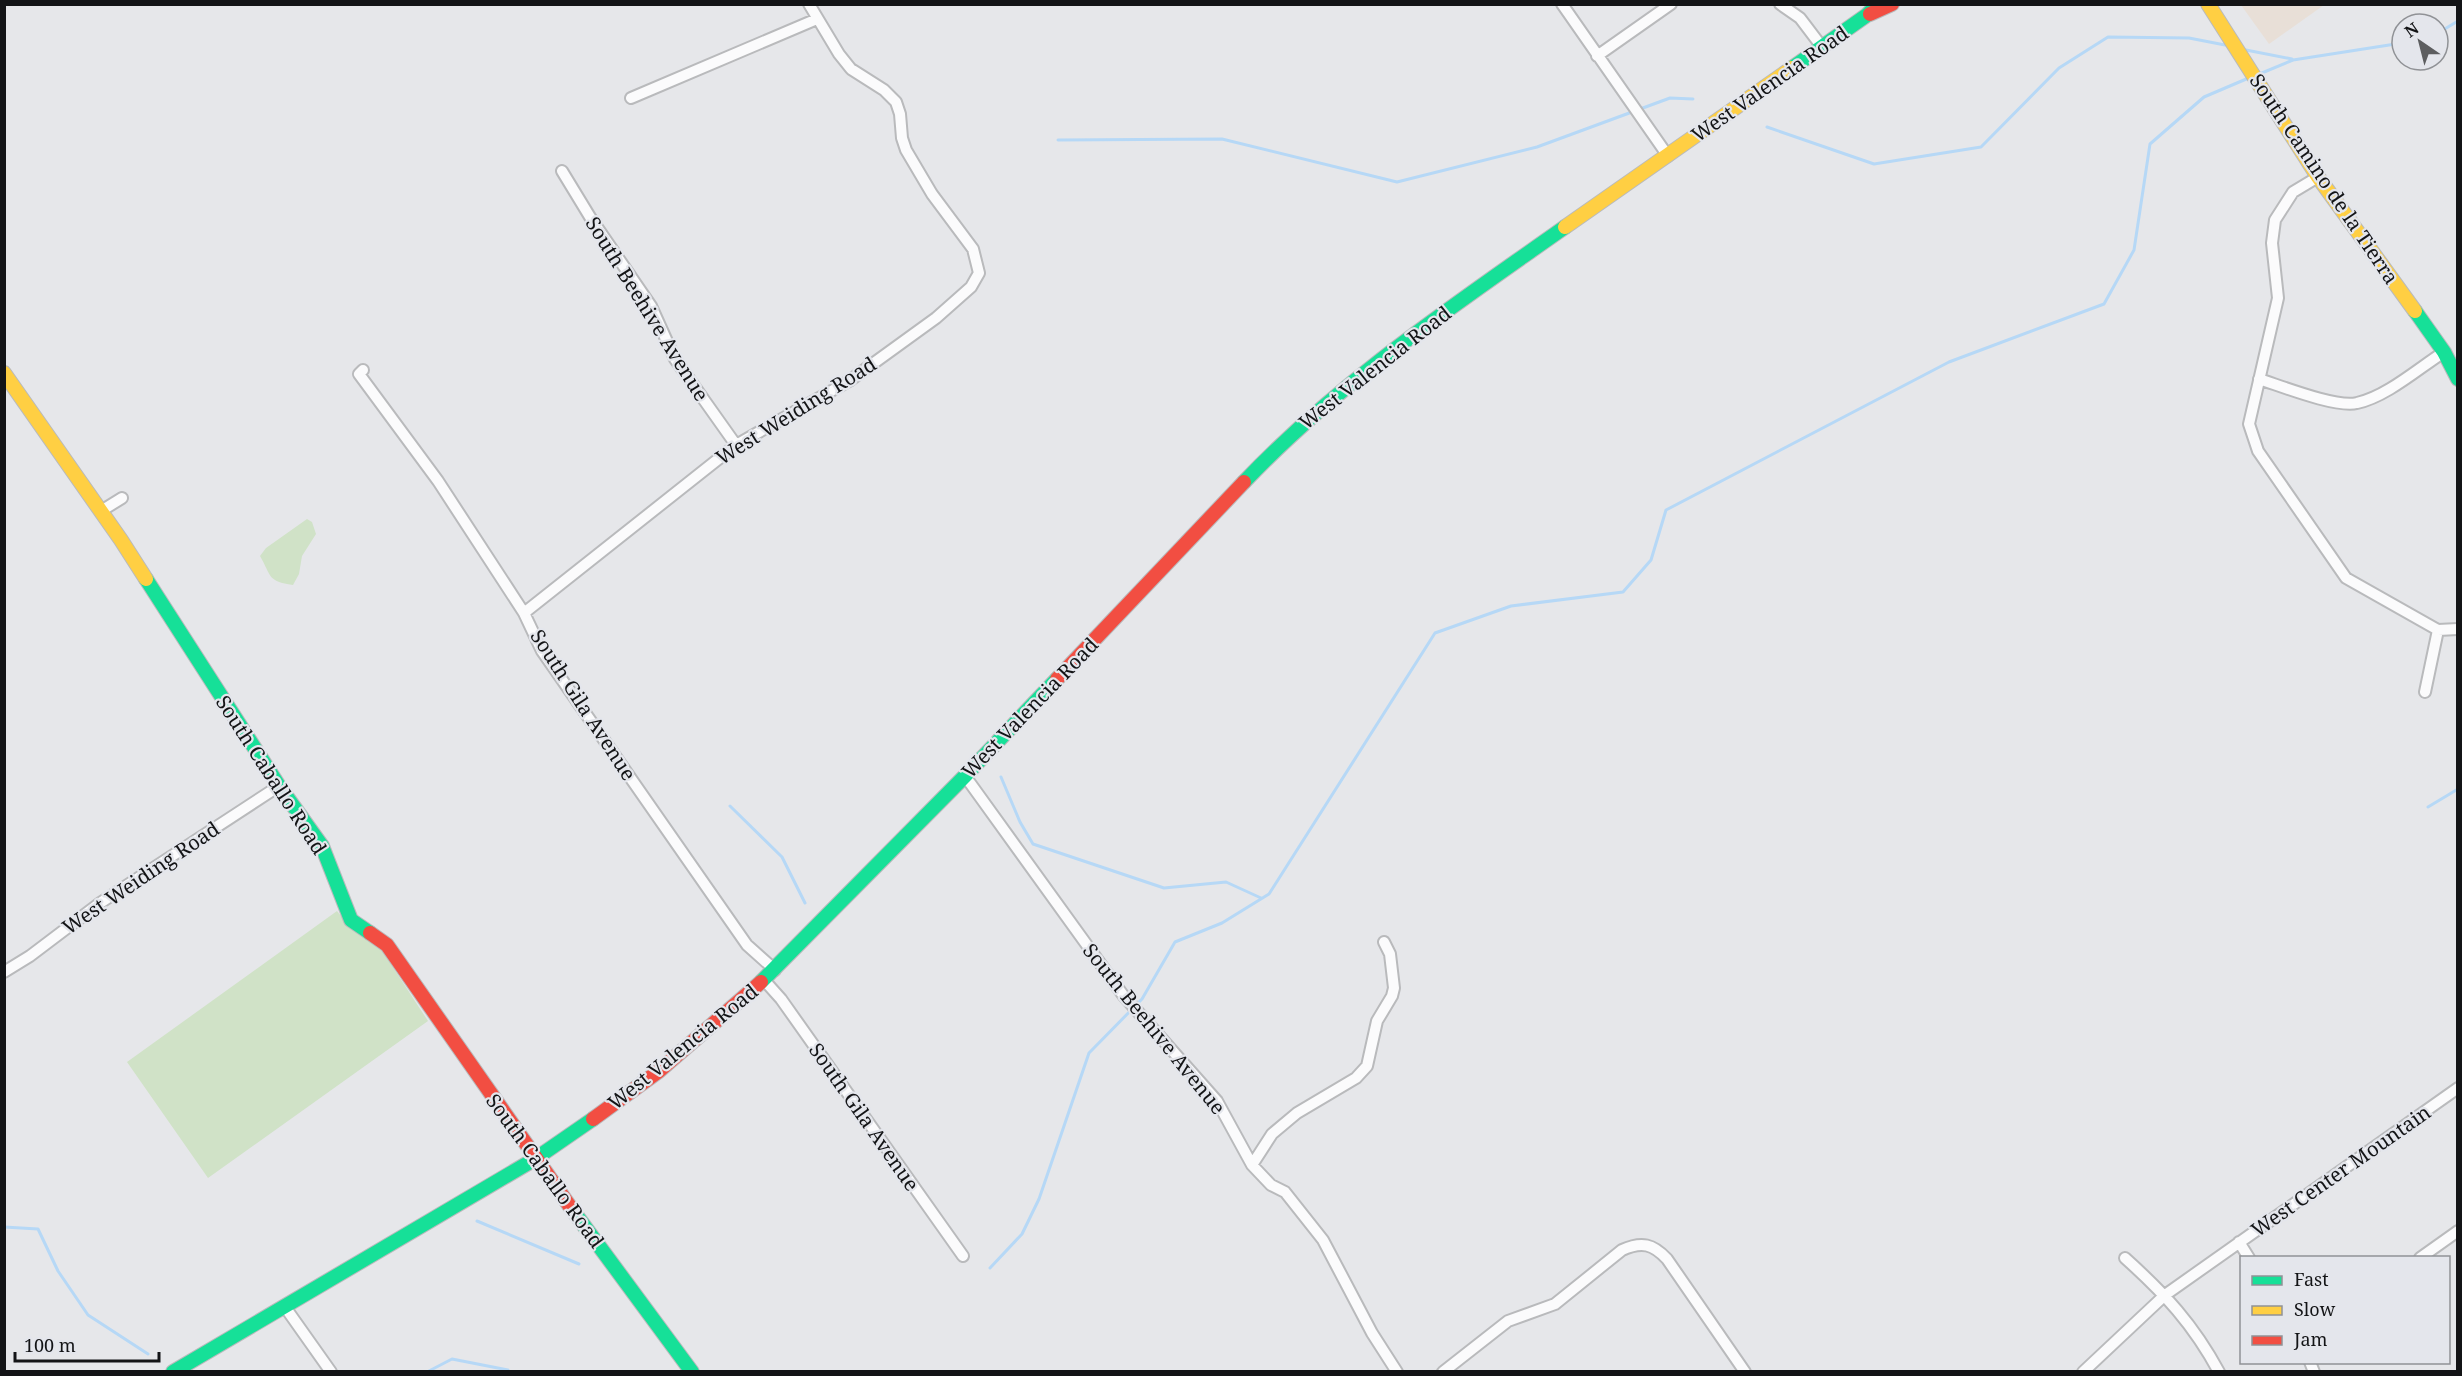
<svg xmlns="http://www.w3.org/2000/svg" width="2462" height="1376" font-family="'Noto Serif',serif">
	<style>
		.industrial { fill: #e8dfd7 }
		.green { fill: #d0e2c7 }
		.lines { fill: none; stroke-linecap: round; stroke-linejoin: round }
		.stream { stroke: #b6d8f6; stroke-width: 3 }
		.street-casing { stroke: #b9babc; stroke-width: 14 }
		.fast-casing { stroke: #b9babc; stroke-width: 16 }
		.slow-casing { stroke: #b9babc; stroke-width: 16 }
		.jam-casing { stroke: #b9babc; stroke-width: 16 }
		.street { stroke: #fbfbfc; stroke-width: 10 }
		.fast { stroke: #16e098; stroke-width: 14 }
		.slow { stroke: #ffcf43; stroke-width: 14 }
		.jam { stroke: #f24e42; stroke-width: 14 }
		.labels { text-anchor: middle; stroke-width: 4.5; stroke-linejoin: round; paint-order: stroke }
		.street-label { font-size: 20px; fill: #131416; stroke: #e4e6ec }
	</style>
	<rect width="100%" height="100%" fill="#e6e7ea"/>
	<path class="industrial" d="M2241,5H2324L2269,44Z"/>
	<path class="green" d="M307,519L312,522L316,534L302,556L299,574L293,585C267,581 272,577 260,556L266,548Z
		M337,911L346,922L381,949L428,1021L208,1178L127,1062Z"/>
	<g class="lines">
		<path class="stream" d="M2438,33L2458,21
			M2246,50L2292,59
			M2257,75L2293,60L2402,43
			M1767,127L1874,164L1981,147L2059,68L2108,37L2189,38L2225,45
			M1058,140L1222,139L1397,182L1537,147L1670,98L1693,99
			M1001,777L1020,822L1033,844L1164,888L1226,882L1261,898
			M730,806L782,857L805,903
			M2428,807L2458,789
			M477,1221L579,1264
			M4,1227L38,1229L58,1271L88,1315L148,1354
			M990,1268L1022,1234L1039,1199L1089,1053L1142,999L1175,942L1222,923L1269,894L1435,633L1511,606L1623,592L1651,560L1666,510L1949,362L2104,304L2134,250L2150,144L2204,97L2251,77
			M427,1372L452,1359L508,1370"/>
		<defs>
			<path id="street" d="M1562,4L1668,156
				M1780,4L1800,18L1822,47
				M1597,56L1671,4
				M631,98L817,19
				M562,171L590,217L651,306L675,359L736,445
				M2318,177L2293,192L2275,220L2272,243L2278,298L2249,424L2258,451L2346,578L2438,630L2458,629
				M363,370L359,374L438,481L524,613L542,651L747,945L775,970
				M2259,379C2281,386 2336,408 2357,403C2386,397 2419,368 2444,352
				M101,511L122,498
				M524,613L736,445L849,381L936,318L971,287L979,273L973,249L932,194L906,150L902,138L900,114L896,102L884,90L851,69L839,54L809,4
				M2425,692L2438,630
				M965,776L1123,995L1217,1101L1252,1165L1271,1185L1285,1192L1323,1240L1372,1333L1397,1372
				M4,972L30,956L100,903L279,786
				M764,980L781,999L963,1256
				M1252,1165L1272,1134L1297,1113L1356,1078L1367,1066L1377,1021L1392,996L1394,988L1390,954L1384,942
				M2239,1242L2249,1258
				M2125,1258C2165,1294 2193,1324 2219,1372
				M2420,1258L2458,1231
				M285,1307L331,1372
				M2310,1362L2314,1372
				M1443,1372L1508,1321L1555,1304L1622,1250C1642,1241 1653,1244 1667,1259L1745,1372
				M2083,1372L2165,1295L2458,1088"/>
			<path id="fast" d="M1792,68L1867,15L1878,4
				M2415,311L2444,352L2458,379
				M1244,482C1339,382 1453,306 1565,227
				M146,579L279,786L322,846L351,920L370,933
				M761,982L965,776L1057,679
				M571,1208L692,1372
				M173,1372L535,1159L593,1119"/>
			<path id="slow" d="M2208,4L2318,177L2415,311
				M1565,227L1792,68
				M4,373L121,540L146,579"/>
			<path id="jam" d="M1870,14L1892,4
				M1057,679L1244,482
				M370,933L387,945L571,1208
				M593,1119L659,1071L761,982"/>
		</defs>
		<use href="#street" class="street-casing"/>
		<use href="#fast" class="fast-casing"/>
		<use href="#slow" class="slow-casing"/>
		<use href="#jam" class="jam-casing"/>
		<use href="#street" class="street"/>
		<use href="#fast" class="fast"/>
		<use href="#slow" class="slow"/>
		<use href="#jam" class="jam"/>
	</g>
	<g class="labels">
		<g class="street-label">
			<text transform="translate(1770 84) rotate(-35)" y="7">West Valencia Road</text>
			<text transform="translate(2324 179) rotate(56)" y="7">South Camino de la Tierra</text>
			<text transform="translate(647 309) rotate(58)" y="7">South Beehive Avenue</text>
			<text transform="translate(1375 368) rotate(-38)" y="7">West Valencia Road</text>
			<text transform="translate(796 411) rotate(-32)" y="7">West Weiding Road</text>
			<text transform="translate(583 705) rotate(57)" y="7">South Gila Avenue</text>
			<text transform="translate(1030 708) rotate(-46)" y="7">West Valencia Road</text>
			<text transform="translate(271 775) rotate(57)" y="7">South Caballo Road</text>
			<text transform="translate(141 878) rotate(-34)" y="7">West Weiding Road</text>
			<text transform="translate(1154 1029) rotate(51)" y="7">South Beehive Avenue</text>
			<text transform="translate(683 1047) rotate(-39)" y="7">West Valencia Road</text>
			<text transform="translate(864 1117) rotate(55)" y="7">South Gila Avenue</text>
			<text transform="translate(545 1171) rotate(54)" y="7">South Caballo Road</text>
			<text transform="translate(2341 1171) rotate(-35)" y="7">West Center Mountain</text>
		</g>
	</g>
	<rect width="2462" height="1376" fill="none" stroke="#131416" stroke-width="12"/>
	<rect x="2240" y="1256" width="210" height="108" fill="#e4e6ec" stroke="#909296" stroke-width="1.5"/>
	<rect x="2252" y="1276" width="30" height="9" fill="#16e098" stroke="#909296" stroke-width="1.5"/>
	<text x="2294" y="1286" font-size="18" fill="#131416">Fast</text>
	<rect x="2252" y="1306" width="30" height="9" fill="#ffcf43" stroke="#909296" stroke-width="1.5"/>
	<text x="2294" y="1316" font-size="18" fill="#131416">Slow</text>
	<rect x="2252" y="1336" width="30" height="9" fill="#f24e42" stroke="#909296" stroke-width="1.5"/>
	<text x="2294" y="1346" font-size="18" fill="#131416">Jam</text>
	<g transform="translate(2420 42) rotate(325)"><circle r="28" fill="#e4e6ec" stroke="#909296" stroke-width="1.5"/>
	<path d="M0-4.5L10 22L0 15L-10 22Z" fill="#5d5e60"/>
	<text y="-9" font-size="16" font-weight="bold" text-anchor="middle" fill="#131416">N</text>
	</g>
	<path d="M15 1352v9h144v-9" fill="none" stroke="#131416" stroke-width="3"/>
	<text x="24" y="1352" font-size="18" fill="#131416" stroke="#e4e6ec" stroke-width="4.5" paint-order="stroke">100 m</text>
</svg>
